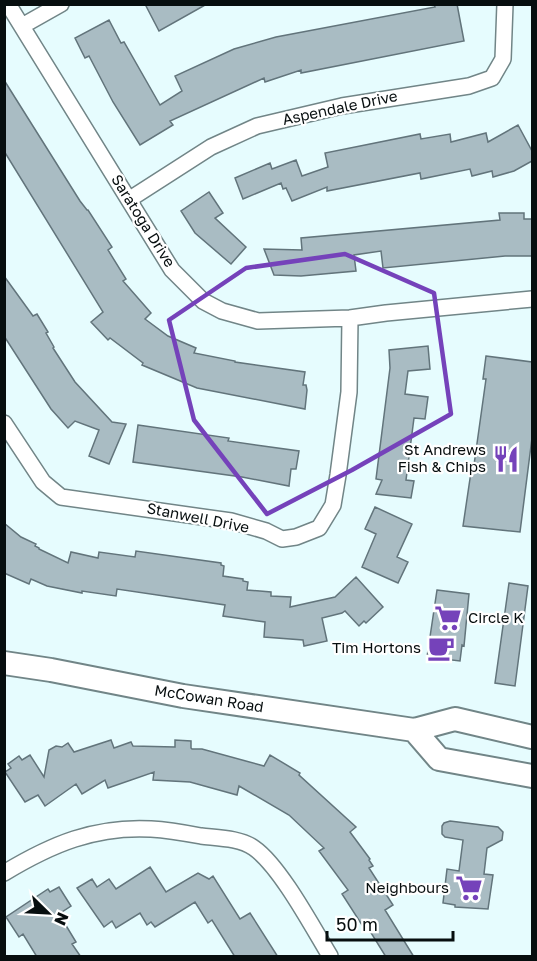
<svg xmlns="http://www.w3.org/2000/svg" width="537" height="961" font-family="'Golos Text',sans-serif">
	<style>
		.building { fill: #a9bcc3; stroke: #62747b; stroke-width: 1.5 }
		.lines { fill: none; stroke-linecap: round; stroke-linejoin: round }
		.street-casing { stroke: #718587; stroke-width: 18 }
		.secondary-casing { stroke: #718587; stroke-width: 26 }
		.street { stroke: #fff; stroke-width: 15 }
		.secondary { stroke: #fff; stroke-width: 22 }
		.marked { fill: none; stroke: #7542ba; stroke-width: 4.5; stroke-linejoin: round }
		.labels { text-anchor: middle; stroke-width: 4.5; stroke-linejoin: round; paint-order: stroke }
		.street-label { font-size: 15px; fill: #070e0f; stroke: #fff }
		.poi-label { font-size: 15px; fill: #070e0f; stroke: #fff; text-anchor: end }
	</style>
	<rect width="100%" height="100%" fill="#e6fcfe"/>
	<path class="building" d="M145,4H207L159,31Z
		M434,4H457L464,41L301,73V70L265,82L264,78L170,121L173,125L140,145L113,102L89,56L85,58L75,38L109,20L121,43L124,42L160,105L182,91L175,76L234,49L276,37L435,7Z
		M4,80L80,201L87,210H88L112,247L108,250L126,279L123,281L151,313L145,319L168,336L196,348L194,353L235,361V362L305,372L303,385H306L307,390L305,409L197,388L142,365L143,363L110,338L108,340L91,322L103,312L4,151Z
		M518,125L532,151V161L514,171L493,177L492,171L472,176L470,169L421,179L420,173L327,191V187L292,201L286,188L283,189L281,183L243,199L235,178L270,163L272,169L296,160L302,176L328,167L325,153L420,134L421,139L450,134L451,142L486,133L488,142Z
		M209,192L223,213L215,218L246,247L231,264L195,233L181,211Z
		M499,213H524V219H532V256H505L383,268L381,251L354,255L356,271L301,276L274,275L264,249L302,250L301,238L500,220Z
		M4,276L33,316L37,314L48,332L46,333L54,347L53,348L75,382L112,422L126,424L109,464L89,456L99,430L75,421L68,428L51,409L4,336Z
		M428,346L430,369L408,371L405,394L428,397L425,419L414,418L406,480L414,481L411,498L376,494L382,480L376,479L390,368L389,350Z
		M486,356L532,362V438L520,532L463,526L471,472H473L486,379H483Z
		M138,425L229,438L228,441L299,451L296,469H291L289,486L242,477L133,462Z
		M375,507L412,524L397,557L408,562L398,583L362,567L376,534L365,529Z
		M4,523L21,537L36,544L35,546L39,548V549L68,563L71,552L98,558L99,552L135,557L136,551L221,563V565L224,566L223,576L243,579V581L248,582L247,590L271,592V596L291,597L290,607L335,597L356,577L383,607L366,623L364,621L359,626L345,611L342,613L322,618L327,641L304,646L303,640L264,637L265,622L223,616L225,605L117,589L116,596L82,591V593L47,586L31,579L29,584L4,573Z
		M509,583L528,586L515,686L495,683Z
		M437,590L469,594L464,646L462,645L460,661L427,657Z
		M111,740L114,748L131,742L133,746L175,747V740L191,741V748L192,749H202L264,766L270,755L300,773L299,775L356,827L350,832L370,859L369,860L373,866L369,868L393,905L385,910L414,957H386L365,923L362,925L342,894L348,890L319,851L324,848L289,815L239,786L237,795L190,782L153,780L154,772L108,788L105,780L82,794L76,784L45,806L38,795L25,802L5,772L11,768L8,764L19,756L22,760L30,755L44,777L49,750L56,746L62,747L68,743L74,752Z
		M450,821L498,827L503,832L502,840L487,848L484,874L493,875L488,909L455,907V905L443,903L447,869L459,871L463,840L445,837L442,834V826L444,823Z
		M150,867L166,892L198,873L209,879L213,876L240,919L250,913L278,957H235L212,920L208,923L195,902L155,927L151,922L147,925L140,913L116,928L112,921L104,927L77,888L92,879L97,887L109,879L116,889Z
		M59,887L71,906L59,914L76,942L72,944L81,957H37L23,934L19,937L6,917L48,889L50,892Z"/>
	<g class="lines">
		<defs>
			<path id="street" d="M8,4L172,270L203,301L222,311L258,321L350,318L386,313L532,299
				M22,26L61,4
				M130,199L211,147L257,126L342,106L469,86L492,78L503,59L505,4
				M4,423L43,482L61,497L231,521L266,531L282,539L296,537L319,528L333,505L338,475L349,392L350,318
				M4,873C52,844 95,826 151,829C168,830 185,833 201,836C218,838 240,838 254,848C280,866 313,928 330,956"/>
			<path id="secondary" d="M4,663L51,670L183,696L414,730L455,719L532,737
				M414,730L439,759L532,776"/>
		</defs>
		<use href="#street" class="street-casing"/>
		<use href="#secondary" class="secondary-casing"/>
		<use href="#street" class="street"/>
		<use href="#secondary" class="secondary"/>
	</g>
	<path class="marked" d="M345,254L434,293L451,414L352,470L267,514L194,420L169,320L246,268Z"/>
	<defs>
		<symbol id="restaurant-bare" viewBox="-9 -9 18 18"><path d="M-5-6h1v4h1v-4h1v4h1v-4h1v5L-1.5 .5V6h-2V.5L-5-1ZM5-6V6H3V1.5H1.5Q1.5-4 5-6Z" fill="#7542ba" stroke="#fff" stroke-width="2.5" paint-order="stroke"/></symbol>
		<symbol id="supermarket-bare" viewBox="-9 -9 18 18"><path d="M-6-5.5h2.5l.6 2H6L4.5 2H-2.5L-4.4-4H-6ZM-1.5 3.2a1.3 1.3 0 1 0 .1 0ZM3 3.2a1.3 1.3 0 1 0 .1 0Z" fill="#7542ba" stroke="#fff" stroke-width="2.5" paint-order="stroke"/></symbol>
		<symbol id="cafe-bare" viewBox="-9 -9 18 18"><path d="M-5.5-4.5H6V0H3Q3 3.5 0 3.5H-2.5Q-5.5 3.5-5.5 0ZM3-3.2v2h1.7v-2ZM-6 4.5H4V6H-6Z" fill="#7542ba" stroke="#fff" stroke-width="2.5" paint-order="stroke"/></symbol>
	</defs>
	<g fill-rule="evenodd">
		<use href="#restaurant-bare" x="487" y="440" width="38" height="38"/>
		<use href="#supermarket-bare" x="429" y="599" width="38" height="38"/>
		<use href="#cafe-bare" x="422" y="629" width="38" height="38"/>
		<use href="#supermarket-bare" x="450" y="869" width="38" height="38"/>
	</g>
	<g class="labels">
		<g class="street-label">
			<text transform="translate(340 108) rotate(-12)" y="5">Aspendale Drive</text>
			<text transform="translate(143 221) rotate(58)" y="5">Saratoga Drive</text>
			<text transform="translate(198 518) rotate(11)" y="5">Stanwell Drive</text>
			<text transform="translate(209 699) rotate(9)" y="5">McCowan Road</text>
		</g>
		<g class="poi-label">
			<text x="486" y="455">St Andrews<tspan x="486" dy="17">Fish &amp; Chips</tspan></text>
			<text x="468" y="623" text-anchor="start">Circle K</text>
			<text x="421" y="653">Tim Hortons</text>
			<text x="449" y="893">Neighbours</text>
		</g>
	</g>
	<rect width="537" height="961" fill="none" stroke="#070e0f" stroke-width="12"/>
	<g transform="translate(48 913) rotate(114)" stroke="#ffffff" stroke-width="4.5" paint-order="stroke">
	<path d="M0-4.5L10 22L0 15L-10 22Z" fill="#070e0f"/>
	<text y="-9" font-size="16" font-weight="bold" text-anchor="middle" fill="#070e0f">N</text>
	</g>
	<path d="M327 931v9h126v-9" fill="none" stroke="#070e0f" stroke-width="3"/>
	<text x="336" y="931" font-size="18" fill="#070e0f" stroke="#ffffff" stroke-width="4.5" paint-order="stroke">50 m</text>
</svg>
